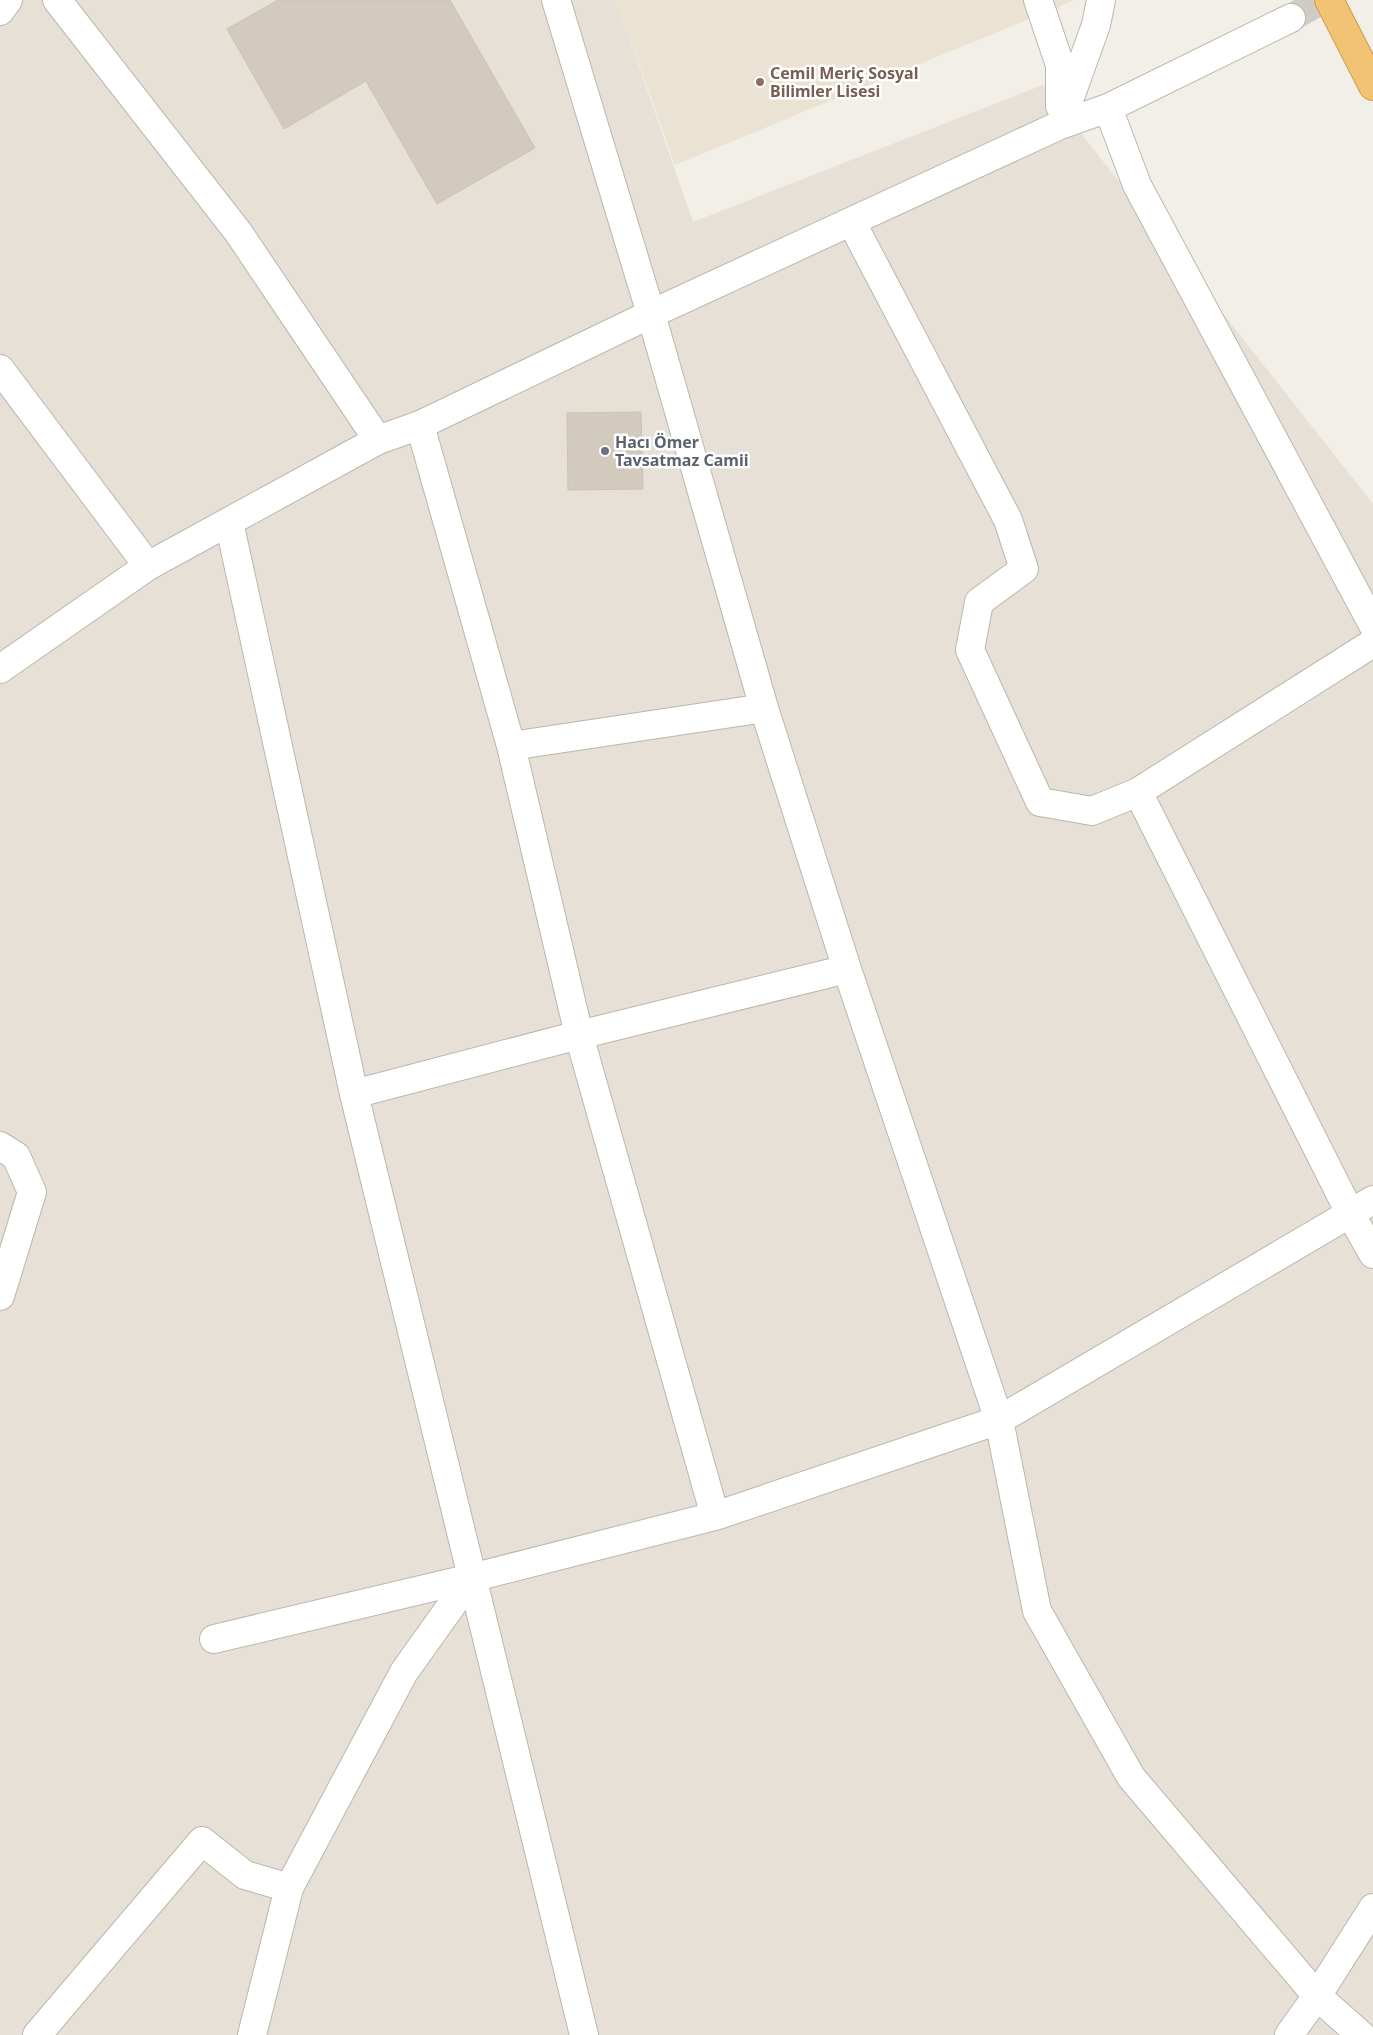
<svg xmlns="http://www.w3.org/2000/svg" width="1373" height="2035" font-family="'Noto Sans',sans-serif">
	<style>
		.residential { fill: #e6e0d6 }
		.education { fill: #eae3d3 }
		.building { fill: #d3cabe; stroke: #cdc2b2 }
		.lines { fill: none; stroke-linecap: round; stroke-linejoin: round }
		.minor-tunnel { stroke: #cfccc5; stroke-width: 28; stroke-dasharray: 28 14; stroke-linecap: butt }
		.minor-casing { stroke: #bdb6ab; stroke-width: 30 }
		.highway-casing { stroke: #d09744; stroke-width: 30 }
		.minor { stroke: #fff; stroke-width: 28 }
		.highway { stroke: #f2c374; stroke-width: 28 }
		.education-dot { fill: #8d6e63; stroke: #fff; stroke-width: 2 }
		.worship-dot { fill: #6b7280; stroke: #fff; stroke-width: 2 }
		.labels { text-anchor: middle; stroke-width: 5; stroke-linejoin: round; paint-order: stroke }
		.education-label { font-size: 16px; font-weight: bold; fill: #785e54; stroke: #fff; text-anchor: start }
		.worship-label { font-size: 16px; font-weight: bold; fill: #5b616d; stroke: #fff; text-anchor: start }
	</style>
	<rect width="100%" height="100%" fill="#f2efe8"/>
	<path class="residential" d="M0,0H616L693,222L1043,85L1373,504V2035H0Z"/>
	<path class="education" d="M616,0H1075L675,165Z"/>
	<path class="building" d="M278,0H450L535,148L437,204L366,81L284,129L227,29Z
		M641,412L643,489L568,490L567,413Z"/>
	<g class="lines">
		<path class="minor-tunnel" d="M1291,18L1322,0"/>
		<defs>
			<path id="minor" d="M57,0L238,232L378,440
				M556,0L651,314L764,708L847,969L999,1420L1037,1611L1131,1777L1317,1996L1361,2035
				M1038,0L1060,65V106
				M0,11L8,0
				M1108,108L1137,185L1373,625
				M1060,125L1096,25L1101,0
				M852,223L1008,520L1024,569L979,602L970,650L1040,802L1092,811L1138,792L1373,643
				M0,369L148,566
				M420,425L511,746L579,1035L715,1516
				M229,522L354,1094L584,2035
				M0,669L148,566L378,440L420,425L651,314L1060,125L1108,108L1291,18
				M511,746L764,708
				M1138,792L1350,1213L1373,1254
				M354,1094L579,1035L847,969
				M0,1146L16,1156L32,1192L0,1296
				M214,1639L471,1578
				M37,2035L202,1841L245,1875L289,1888
				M252,2035L289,1888L404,1672L471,1578L715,1516L999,1420L1373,1200
				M1289,2035L1317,1996L1373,1908"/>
			<path id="highway" d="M1329,0L1373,86"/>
		</defs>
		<use href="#minor" class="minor-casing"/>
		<use href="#highway" class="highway-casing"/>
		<use href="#minor" class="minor"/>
		<use href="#highway" class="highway"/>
	</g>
	<circle class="education-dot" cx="760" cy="82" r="5"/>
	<circle class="worship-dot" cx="605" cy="451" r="5"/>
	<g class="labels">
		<g class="education-label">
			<text x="770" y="79">Cemil Meriç Sosyal<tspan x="770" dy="18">Bilimler Lisesi</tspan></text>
		</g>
		<g class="worship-label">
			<text x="615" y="448">Hacı Ömer<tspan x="615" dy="18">Tavsatmaz Camii</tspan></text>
		</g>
	</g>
</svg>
